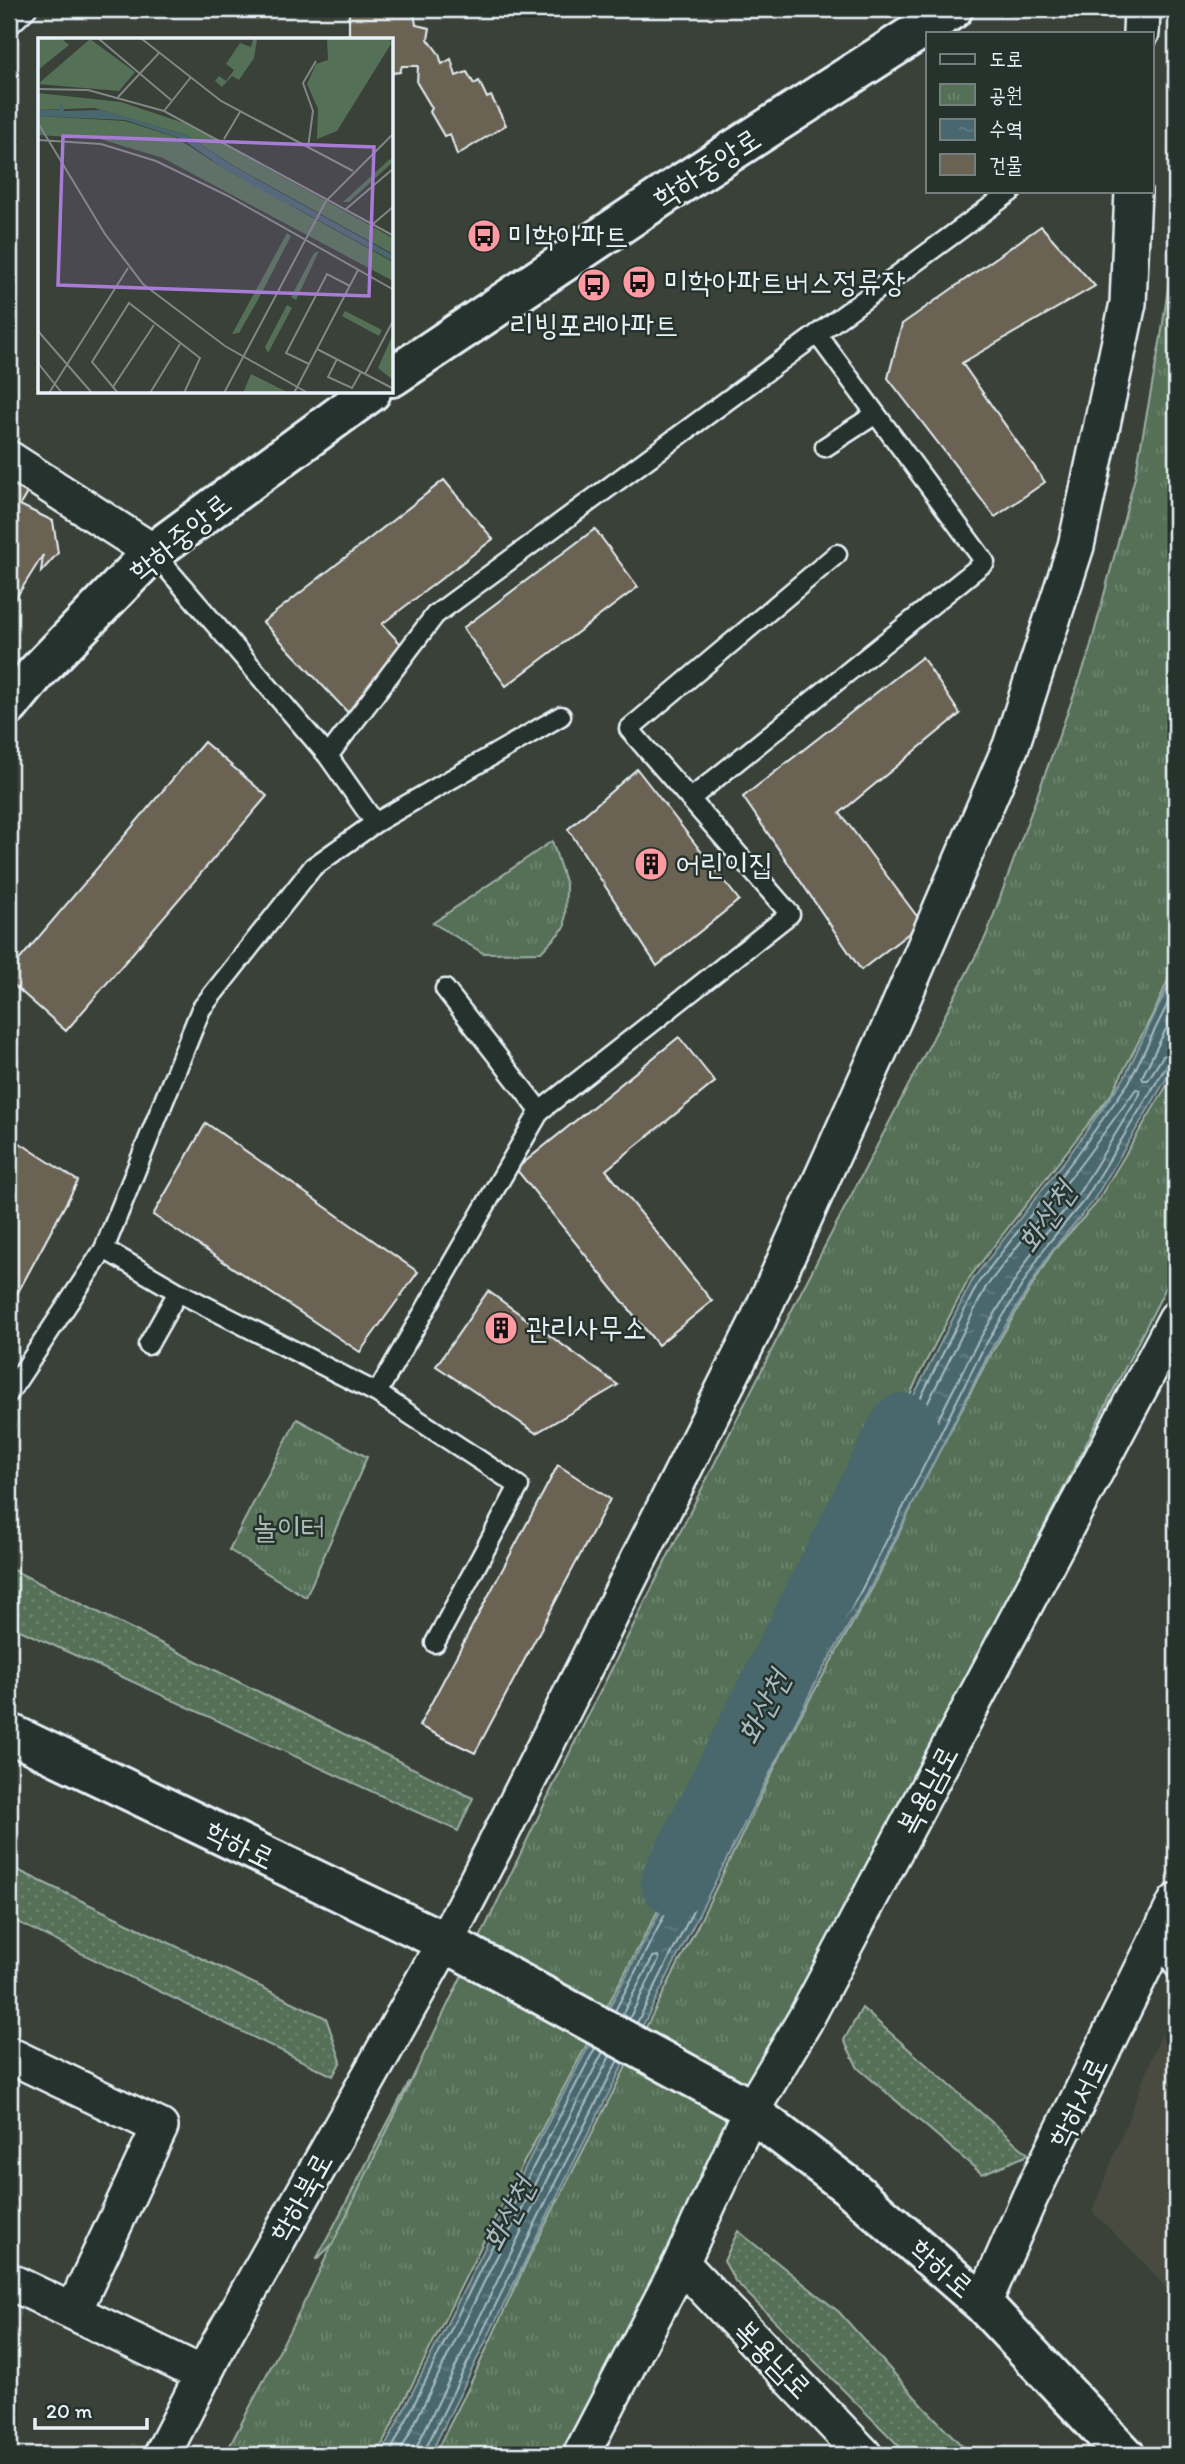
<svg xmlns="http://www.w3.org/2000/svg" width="1185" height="2464" font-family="Itim,'Poor Story',sans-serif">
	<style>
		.built { fill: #484b40 }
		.grass { fill: url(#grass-dots); stroke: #9eb0a8; stroke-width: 2 }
		.park { fill: url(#park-tufts); stroke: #9eb0a8; stroke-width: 2 }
		.water { fill: url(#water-ripples); stroke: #889ea5; stroke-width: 2 }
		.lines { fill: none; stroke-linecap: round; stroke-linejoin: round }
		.shore { stroke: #a8bac1; stroke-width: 2 }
		.river { stroke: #48676e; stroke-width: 68 }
		.building { fill: #6a6252; stroke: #e8f1f8; stroke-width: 2 }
		.service-casing { stroke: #e8f1f8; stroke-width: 23 }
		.minor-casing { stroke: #e8f1f8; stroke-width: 40 }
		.tertiary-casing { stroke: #e8f1f8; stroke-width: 44 }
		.service { stroke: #26332d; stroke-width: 18 }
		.minor { stroke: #26332d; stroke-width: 35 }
		.tertiary { stroke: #26332d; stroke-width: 38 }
		.labels { text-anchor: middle; stroke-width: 5; stroke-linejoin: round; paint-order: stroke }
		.street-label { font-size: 30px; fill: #e8f1f8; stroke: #26332d }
		.poi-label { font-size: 30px; fill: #e8f1f8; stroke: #26332d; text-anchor: start }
		.park-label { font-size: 30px; fill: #adbdb8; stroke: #26332d }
		.water-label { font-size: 32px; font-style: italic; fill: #a8bac1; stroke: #26332d }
		.inset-river { fill: none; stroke: #48676e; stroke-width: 3.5 }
		.inset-road { fill: none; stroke: #808785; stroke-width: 2 }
		.view { fill: #a77bd6; fill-opacity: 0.15; stroke: #a77bd6; stroke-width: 3.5 }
		.inset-edge { fill: none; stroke: #e8f1f8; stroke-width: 3.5 }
	</style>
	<defs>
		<pattern id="grass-dots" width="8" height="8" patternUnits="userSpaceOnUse" patternTransform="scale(1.75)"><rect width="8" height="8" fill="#547057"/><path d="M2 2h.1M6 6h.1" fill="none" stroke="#6d8570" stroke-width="1.8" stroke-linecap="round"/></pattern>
		<pattern id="park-tufts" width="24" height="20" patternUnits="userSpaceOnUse" patternTransform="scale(1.75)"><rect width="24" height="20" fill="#547057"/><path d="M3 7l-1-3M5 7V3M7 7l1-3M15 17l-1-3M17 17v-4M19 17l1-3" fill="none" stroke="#6d8570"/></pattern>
		<pattern id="water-ripples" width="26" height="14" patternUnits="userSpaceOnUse" patternTransform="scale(1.75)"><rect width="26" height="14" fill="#48676e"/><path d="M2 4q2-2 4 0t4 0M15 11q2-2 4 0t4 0" fill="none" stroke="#627d83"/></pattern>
	</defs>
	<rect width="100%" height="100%" fill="#3a4138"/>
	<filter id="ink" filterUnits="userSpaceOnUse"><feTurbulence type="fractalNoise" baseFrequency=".0143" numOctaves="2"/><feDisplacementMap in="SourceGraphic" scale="14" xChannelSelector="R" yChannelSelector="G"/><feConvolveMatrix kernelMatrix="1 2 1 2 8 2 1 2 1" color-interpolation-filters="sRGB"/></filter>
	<g filter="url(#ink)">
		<path class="built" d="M1161,2034L1176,2072V2300L1142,2260L1092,2212Z"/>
		<path class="grass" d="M9,1568L473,1798L458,1831L9,1625Z
			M9,1866L326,2018L341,2061L333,2076L9,1918Z
			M862,2008L1028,2154V2155L982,2174L858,2068L844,2040Z
			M409,2082L431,2085L342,2235L316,2260Z
			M738,2231L839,2312L924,2407L971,2455H908L735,2281L724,2261Z"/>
		<path class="park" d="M1176,232V961L1157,1006L1112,1093L970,1277L919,1375L822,1592L788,1647L660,1907L506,2196L377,2455H225L307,2297L556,1780L681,1530L801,1292L986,936L1088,656L1135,477L1161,337Z
			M552,841L566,885L565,927L541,952L483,953L433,923Z
			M1176,1070V1268L915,1779L854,1888L684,2217L564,2455H434L467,2391L528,2259L697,1927L797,1722L874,1585L926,1477L988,1359L1053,1251L1095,1205Z
			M297,1419L367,1457L306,1597L229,1550Z"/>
		<path class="water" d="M1176,970V1063L1092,1203L1052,1250L989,1353L867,1594L817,1680L560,2190L430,2455H381L543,2132L662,1908L735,1763L790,1648L825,1591L855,1527L885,1452L973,1279L1072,1151L1124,1078Z"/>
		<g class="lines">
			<path class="shore" d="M1176,1009L1142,1077L1143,1080H1148L1163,1056L1176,1052
				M1136,1089L1140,1090V1094L1079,1193L1039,1241L976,1345L853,1587L847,1598L842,1599L841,1594L869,1533L900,1458L986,1287L1084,1160Z
				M826,1622L829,1623L830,1627L806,1667L802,1668L800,1665Z
				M615,2011L741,1767L796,1652L831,1594L861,1530L892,1455L978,1283L1077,1155L1129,1082L1176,987
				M622,2015L653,1957L658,1956L659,1960L629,2019
				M637,2023L810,1677L861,1591L983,1349L1046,1246L1086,1198L1167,1065L1176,1061
				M389,2455L482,2266L595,2048
				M399,2455L490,2270L603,2052
				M416,2455L417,2446L545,2183L610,2056
				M425,2455V2450L553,2187L618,2060"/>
			<path class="river" d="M675,1882L904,1427"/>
		</g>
		<path class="building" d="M349,9H434V13L414,12L416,25L430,28L428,39L439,54L442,64L451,59L456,76L467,72L474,84L479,81L487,98L491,96L506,125L457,155L450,134L444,136L430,112L432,108L417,83L418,66H402L400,72L392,73V40H340L339,36L349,35Z
			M1041,226L1095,286L962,363L1045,482L995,517L888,378L902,324Z
			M444,480L493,539L382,624L401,644L351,716L263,622Z
			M9,482L27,493L20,505L53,521L58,553L41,572L43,555L14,601L9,598Z
			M595,529L638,587L506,686L463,628Z
			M922,657L960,714L840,813L922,923L861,970L743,797Z
			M204,742L267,796L66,1031L9,981V972Z
			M637,769L739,900L657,966L568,829Z
			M679,1037L715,1082L606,1170L712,1301L658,1345L516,1169Z
			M206,1123L418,1272L360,1352L153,1215Z
			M17,1141L78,1181L9,1309V1156Z
			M488,1291L618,1385L536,1433L436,1366Z
			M558,1465L610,1499L475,1753L419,1726Z"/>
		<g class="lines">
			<defs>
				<path id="service" d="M9,26L27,9
					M825,447L876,414
					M153,552L328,756L375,823L313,867L201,1009L104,1249L178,1292L377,1393L519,1486L435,1643
					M328,756L435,615L1012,191
					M690,799L985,562L817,334
					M375,823L561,716
					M445,989L540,1111
					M148,1345L178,1292
					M9,1393L104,1249
					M377,1393L540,1111L790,914L629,729L837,554
					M1159,1939L1176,1970"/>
				<path id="minor" d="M1141,33L1142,9
					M9,459L153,552
					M9,2055L160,2127L73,2312
					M681,2263L864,2455
					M9,2281L204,2375
					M983,2304L1030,2197L1176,1902
					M162,2455L219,2344L445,1942L496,1844L756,1325L899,1007L1011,746L1076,546L1128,303L1133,191
					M581,2455L681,2263L751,2111L805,2020L1176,1319"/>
				<path id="tertiary" d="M392,377L676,187L953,9
					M9,706L36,673L153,552L371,392
					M9,1733L445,1942L738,2102L847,2185L983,2304L1125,2455"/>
			</defs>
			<use href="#service" class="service-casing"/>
			<use href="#minor" class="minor-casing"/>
			<use href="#tertiary" class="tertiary-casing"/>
			<use href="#service" class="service"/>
			<use href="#minor" class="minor"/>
			<use href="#tertiary" class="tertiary"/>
		</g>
	</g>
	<defs>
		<symbol id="bus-disc" viewBox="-11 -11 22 22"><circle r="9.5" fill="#ff9aa2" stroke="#26332d"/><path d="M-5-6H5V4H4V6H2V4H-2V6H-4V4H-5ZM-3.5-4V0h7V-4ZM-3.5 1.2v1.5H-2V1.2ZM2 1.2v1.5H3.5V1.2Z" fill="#111"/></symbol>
		<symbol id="building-disc" viewBox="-11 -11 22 22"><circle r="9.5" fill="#ff9aa2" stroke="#26332d"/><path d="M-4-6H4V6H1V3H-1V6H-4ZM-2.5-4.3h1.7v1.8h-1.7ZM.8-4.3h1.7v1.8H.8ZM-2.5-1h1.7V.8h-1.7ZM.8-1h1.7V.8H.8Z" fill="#111"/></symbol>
	</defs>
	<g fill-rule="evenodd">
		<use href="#bus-disc" x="465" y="217" width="38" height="38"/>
		<use href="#bus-disc" x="620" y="263" width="38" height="38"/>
		<use href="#bus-disc" x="575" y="266" width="38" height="38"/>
		<use href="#building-disc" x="632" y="845" width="38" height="38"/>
		<use href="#building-disc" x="482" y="1309" width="38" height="38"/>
	</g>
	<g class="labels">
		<g class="street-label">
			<text transform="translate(707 168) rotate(-33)" y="10">학하중앙로</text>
			<text transform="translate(180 537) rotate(-39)" y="10">학하중앙로</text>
			<text transform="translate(927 1790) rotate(-62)" y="10">복용남로</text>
			<text transform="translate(240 1845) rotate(26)" y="10">학하로</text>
			<text transform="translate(1078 2102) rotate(-64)" y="10">학하서로</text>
			<text transform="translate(301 2197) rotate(-61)" y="10">학하북로</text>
			<text transform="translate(942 2268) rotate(41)" y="10">학하로</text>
			<text transform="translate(773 2359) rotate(46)" y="10">복용남로</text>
		</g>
		<g class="poi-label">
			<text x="508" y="246">미학아파트</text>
			<text x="664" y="292">미학아파트버스정류장</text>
			<text x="594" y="335" text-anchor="middle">리빙포레아파트</text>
			<text x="676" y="874">어린이집</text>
			<text x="526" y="1338">관리사무소</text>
		</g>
		<g class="park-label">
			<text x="289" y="1538">놀이터</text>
		</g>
		<g class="water-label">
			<text transform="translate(1046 1217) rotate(-56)" y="11">화산천</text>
			<text transform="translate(763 1707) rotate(-63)" y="11">화산천</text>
			<text transform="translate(508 2214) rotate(-63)" y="11">화산천</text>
		</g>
	</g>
	<g transform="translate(38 38)">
		<rect width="355" height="355" fill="#3a4138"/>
		<path d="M352,121L355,124L311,164H305ZM249,195L253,198L221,260L201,295L194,296ZM281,213L258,262L253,259L276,215ZM249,267L254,270L230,315L227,309Z" fill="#547057"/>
		<path d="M215,1H219L216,20L201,42L194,38L184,49L177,43L181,38L188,43L196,32L188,26L202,5L213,9ZM289,1H352L353,6L299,93L279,101L280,71L269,46L278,26L290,22Z" fill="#547057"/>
		<path d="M52,1L97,34L81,53L0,46ZM0,55L83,64L149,86L355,200V216L196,128L148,97L56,70L0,72ZM0,78L87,83L137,99L185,130L355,224V243L125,120L62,101L0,97ZM307,273L344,292L341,298L304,278ZM355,296L356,342H355L340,330ZM213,336L251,355H205Z" fill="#547057"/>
		<path d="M0,1H24L31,7L0,32Z" fill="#547057"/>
		<path d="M24,63L26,73L63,72L148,97L195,128L355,217V223L185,130L144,101L87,82L0,78V72H21Z" fill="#48676e"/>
		<path class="inset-river" d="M207,141L259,169"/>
		<path class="inset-road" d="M61,1L133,62M104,1L183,63L315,133M0,51L50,52L126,73L356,198M80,59L121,15M126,73L153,39M0,85L67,196L105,246L187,308L270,355M186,101L202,74M0,102L63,106L118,123L190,158L356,252M270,110L275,73L265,45L278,23M308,171L356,130M335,186L356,168M0,293L54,355M279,311L356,351M299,321L290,339L314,350L323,334M0,325L24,355M271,326L248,315L289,236L312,248M327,336L356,281M75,349L116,287M11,355L90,230M80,355L54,324L91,265L162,320L146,355M112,355L142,306M186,355L288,163L356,95M256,355L320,232"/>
		<path class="view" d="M25,98L336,109L331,258L20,247Z"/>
		<rect width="355" height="355" class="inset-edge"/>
	</g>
	<rect width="1185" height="2464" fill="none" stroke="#26332d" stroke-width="35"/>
	<rect x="18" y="18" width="1150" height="2429" fill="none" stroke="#e8f1f8" stroke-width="2.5" filter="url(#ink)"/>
	<rect x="926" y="32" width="228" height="161" fill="#26332d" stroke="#747f7e" stroke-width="2"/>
	<rect x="940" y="54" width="35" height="10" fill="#26332d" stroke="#747f7e" stroke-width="2"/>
	<text x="989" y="66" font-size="21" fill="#e8f1f8">도로</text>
	<rect x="940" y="84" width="35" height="21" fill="url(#park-tufts)" stroke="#747f7e" stroke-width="2"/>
	<text x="989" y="102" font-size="21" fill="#e8f1f8">공원</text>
	<rect x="940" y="119" width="35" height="21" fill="url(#water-ripples)" stroke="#747f7e" stroke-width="2"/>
	<text x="989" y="136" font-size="21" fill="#e8f1f8">수역</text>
	<rect x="940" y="154" width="35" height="21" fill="#6a6252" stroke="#747f7e" stroke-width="2"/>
	<text x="989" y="172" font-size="21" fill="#e8f1f8">건물</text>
	<path d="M35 2418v10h112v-10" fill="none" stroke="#e8f1f8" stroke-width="3.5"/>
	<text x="46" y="2418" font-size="21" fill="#e8f1f8" stroke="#26332d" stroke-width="5" paint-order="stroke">20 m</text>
</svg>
